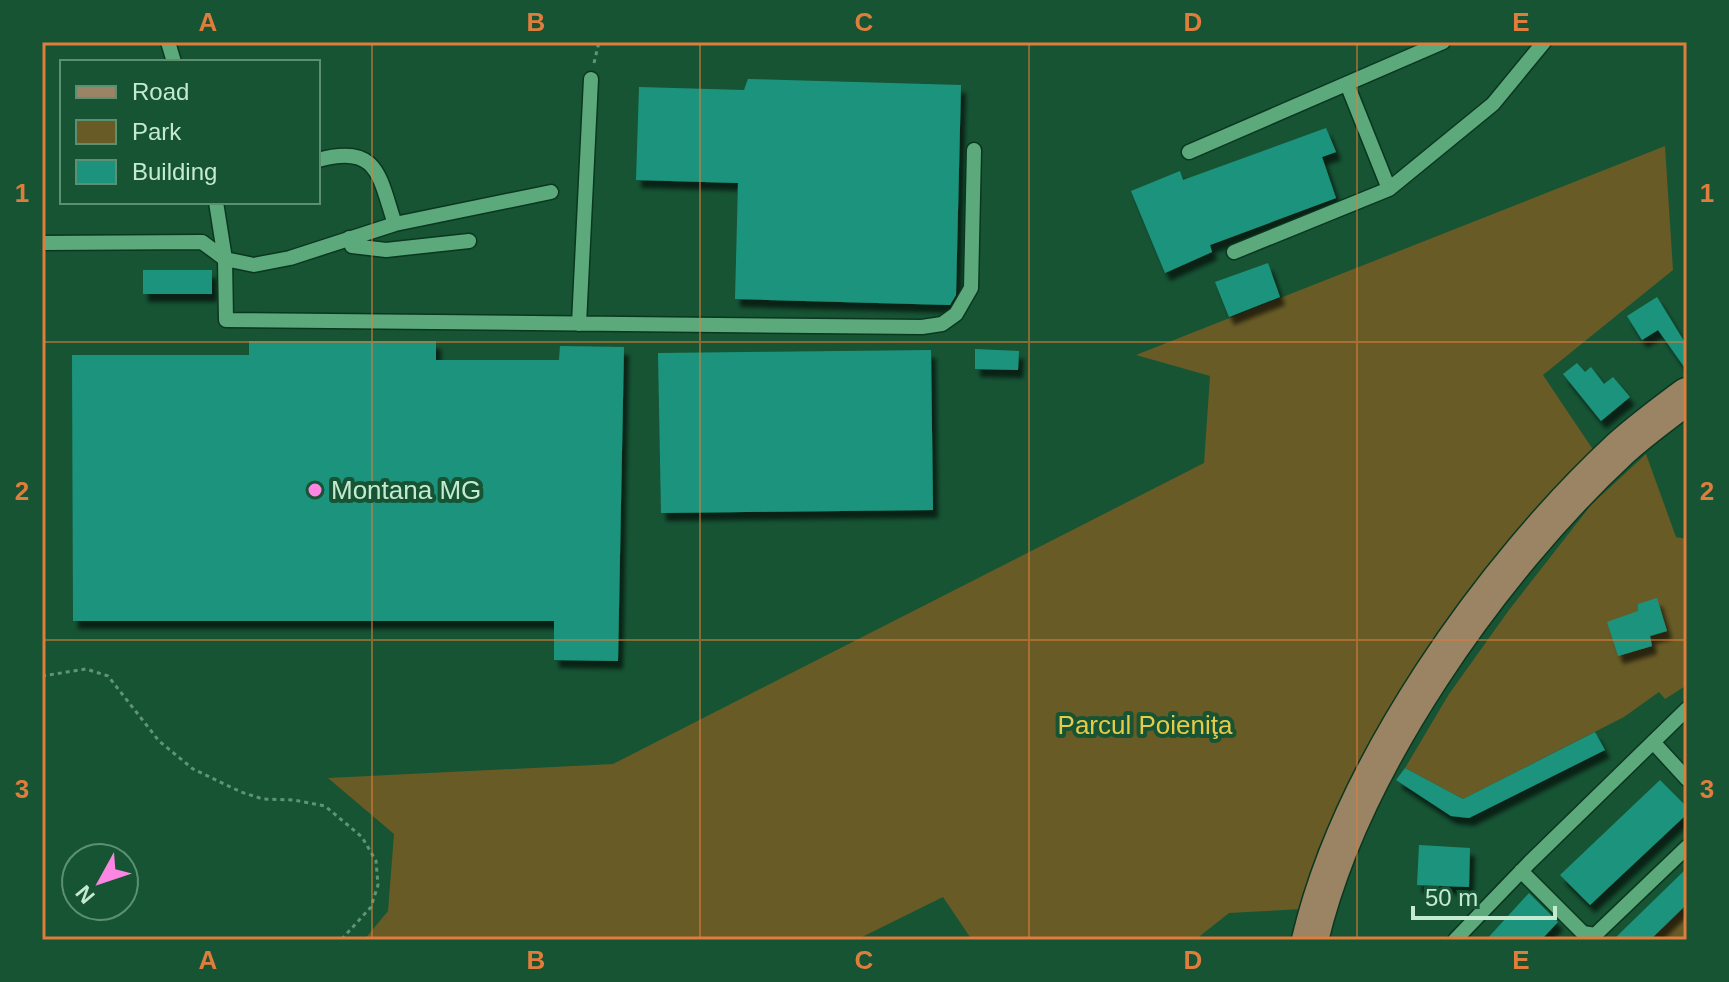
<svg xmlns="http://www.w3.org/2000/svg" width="1729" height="982" font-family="Helvetica,sans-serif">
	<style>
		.green { fill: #685b26 }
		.building { fill: #1d937d; filter: url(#shadow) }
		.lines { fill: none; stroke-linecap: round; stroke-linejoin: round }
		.minor-casing { stroke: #0b3720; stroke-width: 17 }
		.major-casing { stroke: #0b3720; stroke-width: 39 }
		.path { stroke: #609477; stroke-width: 3; stroke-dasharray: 4 4; stroke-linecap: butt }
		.minor { stroke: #5caa7c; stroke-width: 14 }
		.major { stroke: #9a8463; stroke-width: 36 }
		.grid { fill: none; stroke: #df7d3d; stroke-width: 2; stroke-opacity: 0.55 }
		.poi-dot { fill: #fd86e2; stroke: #165434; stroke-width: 3 }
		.labels { text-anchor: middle; stroke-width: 8; stroke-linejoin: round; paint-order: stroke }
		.poi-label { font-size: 26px; fill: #c4ead1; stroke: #165434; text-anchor: start }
		.park-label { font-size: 26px; fill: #e7ca47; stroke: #165434 }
		.neatline { fill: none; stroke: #df7d3d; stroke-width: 3 }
		.grid-label { font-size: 26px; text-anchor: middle; font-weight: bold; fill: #df7d3d }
	</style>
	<defs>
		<filter id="shadow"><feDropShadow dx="5" dy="8" stdDeviation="2" flood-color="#0009"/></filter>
	</defs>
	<rect width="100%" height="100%" fill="#165434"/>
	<path class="green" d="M1665,146L1673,270L1543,375L1596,454L1403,689L1318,849L1302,909L1229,913L1195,940H972L943,897L856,940H364L388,911L394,834L328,778L613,764L1204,463L1210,376L1136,355Z
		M1646,454L1676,537L1687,539V685L1665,699L1659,692L1624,717L1463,799L1405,768L1449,694L1509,610L1591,505Z
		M1687,904V940H1650Z"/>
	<path class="building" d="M748,79L961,85L956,295L950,305L735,299L738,183L636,180L639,87L744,90Z
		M1326,128L1336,152L1322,157L1336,198L1210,245L1212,252L1165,273L1131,191L1180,171L1183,180Z
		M1268,263L1280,297L1229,317L1215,282Z
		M143,270H212V294H143Z
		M1657,297L1687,346V371L1658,330L1642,340L1627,316Z
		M249,341H436V360H559L560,346L624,347L618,661L554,660V621H73L72,355H249Z
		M975,349L1019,351L1018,370L975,369Z
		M931,350L933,510L661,513L658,353Z
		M1577,363L1585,372L1591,367L1604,384L1613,377L1630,397L1601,421L1563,374Z
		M1657,598L1667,631L1650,636L1652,646L1618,656L1607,622L1638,611V604Z
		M1595,732L1605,750L1469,818L1451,816L1396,780L1405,768L1463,799Z
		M1660,780L1687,807V814L1590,905L1560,875Z
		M1419,845L1470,848L1469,887L1417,885Z
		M1687,868V904L1650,940H1613Z
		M1529,893L1558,922L1541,940H1486Z"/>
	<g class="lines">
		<defs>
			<path id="minor" d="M168,42L174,62
				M1347,84L1389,189
				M1189,152L1443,42
				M318,160C379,143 379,177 395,224
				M216,202L225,259L226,320L922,327L942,324L956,314L971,288L974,150
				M349,238L352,246L386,250L469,241
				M42,243L202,242L225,259L254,265L290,258L395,224L551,192
				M1234,252L1389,189L1493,104L1544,42
				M579,324L591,79
				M1653,742L1687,779
				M1521,871L1583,933L1595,935L1687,847
				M1455,940L1530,862L1687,709"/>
			<path id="major" d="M1310,940C1351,767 1491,569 1620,449C1641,430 1664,413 1687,396"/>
		</defs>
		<use href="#minor" class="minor-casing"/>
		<use href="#major" class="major-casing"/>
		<path class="path" d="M594,63L599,42
			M42,676L86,669L108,676L159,741L193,769L241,792L263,799L294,800L325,806L362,837L376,861L378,885L371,907L341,940"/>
		<use href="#minor" class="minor"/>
		<use href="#major" class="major"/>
	</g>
	<path class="grid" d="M372,42V940M700,42V940M1029,42V940M1357,42V940M42,342H1687M42,640H1687"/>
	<circle class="poi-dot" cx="315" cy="490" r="8"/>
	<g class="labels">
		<g class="poi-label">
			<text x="331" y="499">Montana MG</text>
		</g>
		<g class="park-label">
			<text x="1145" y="734">Parcul Poieniţa</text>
		</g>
	</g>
	<rect width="1729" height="982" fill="none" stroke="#165434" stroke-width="88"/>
	<rect x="60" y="60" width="260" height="144" fill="#165434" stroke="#5c9073" stroke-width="2"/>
	<rect x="76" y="86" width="40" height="12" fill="#9a8463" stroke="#5c9073" stroke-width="2"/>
	<text x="132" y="100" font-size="24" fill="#c4ead1">Road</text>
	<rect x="76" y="120" width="40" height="24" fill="#685b26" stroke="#5c9073" stroke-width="2"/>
	<text x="132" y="140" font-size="24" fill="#c4ead1">Park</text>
	<rect x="76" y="160" width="40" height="24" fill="#1d937d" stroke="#5c9073" stroke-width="2"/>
	<text x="132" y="180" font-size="24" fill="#c4ead1">Building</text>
	<g transform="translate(100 882) rotate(230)"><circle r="38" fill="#165434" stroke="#5c9073" stroke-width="2"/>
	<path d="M0-6L14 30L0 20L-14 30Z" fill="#fd86e2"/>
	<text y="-12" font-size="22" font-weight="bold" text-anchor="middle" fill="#c4ead1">N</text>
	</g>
	<path d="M1413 906v12h142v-12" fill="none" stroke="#c4ead1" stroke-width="4"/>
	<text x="1425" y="906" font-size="24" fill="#c4ead1" stroke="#165434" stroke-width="6" paint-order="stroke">50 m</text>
	<rect x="44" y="44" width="1641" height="894" class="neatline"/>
	<g class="grid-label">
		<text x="208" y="31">A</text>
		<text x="536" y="31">B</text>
		<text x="864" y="31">C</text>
		<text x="1193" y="31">D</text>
		<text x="1521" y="31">E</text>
		<text x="22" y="202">1</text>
		<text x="1707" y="202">1</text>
		<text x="22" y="500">2</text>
		<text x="1707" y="500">2</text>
		<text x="22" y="798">3</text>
		<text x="1707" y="798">3</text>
		<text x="208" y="969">A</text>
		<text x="536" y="969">B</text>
		<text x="864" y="969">C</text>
		<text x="1193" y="969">D</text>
		<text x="1521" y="969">E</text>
	</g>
</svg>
